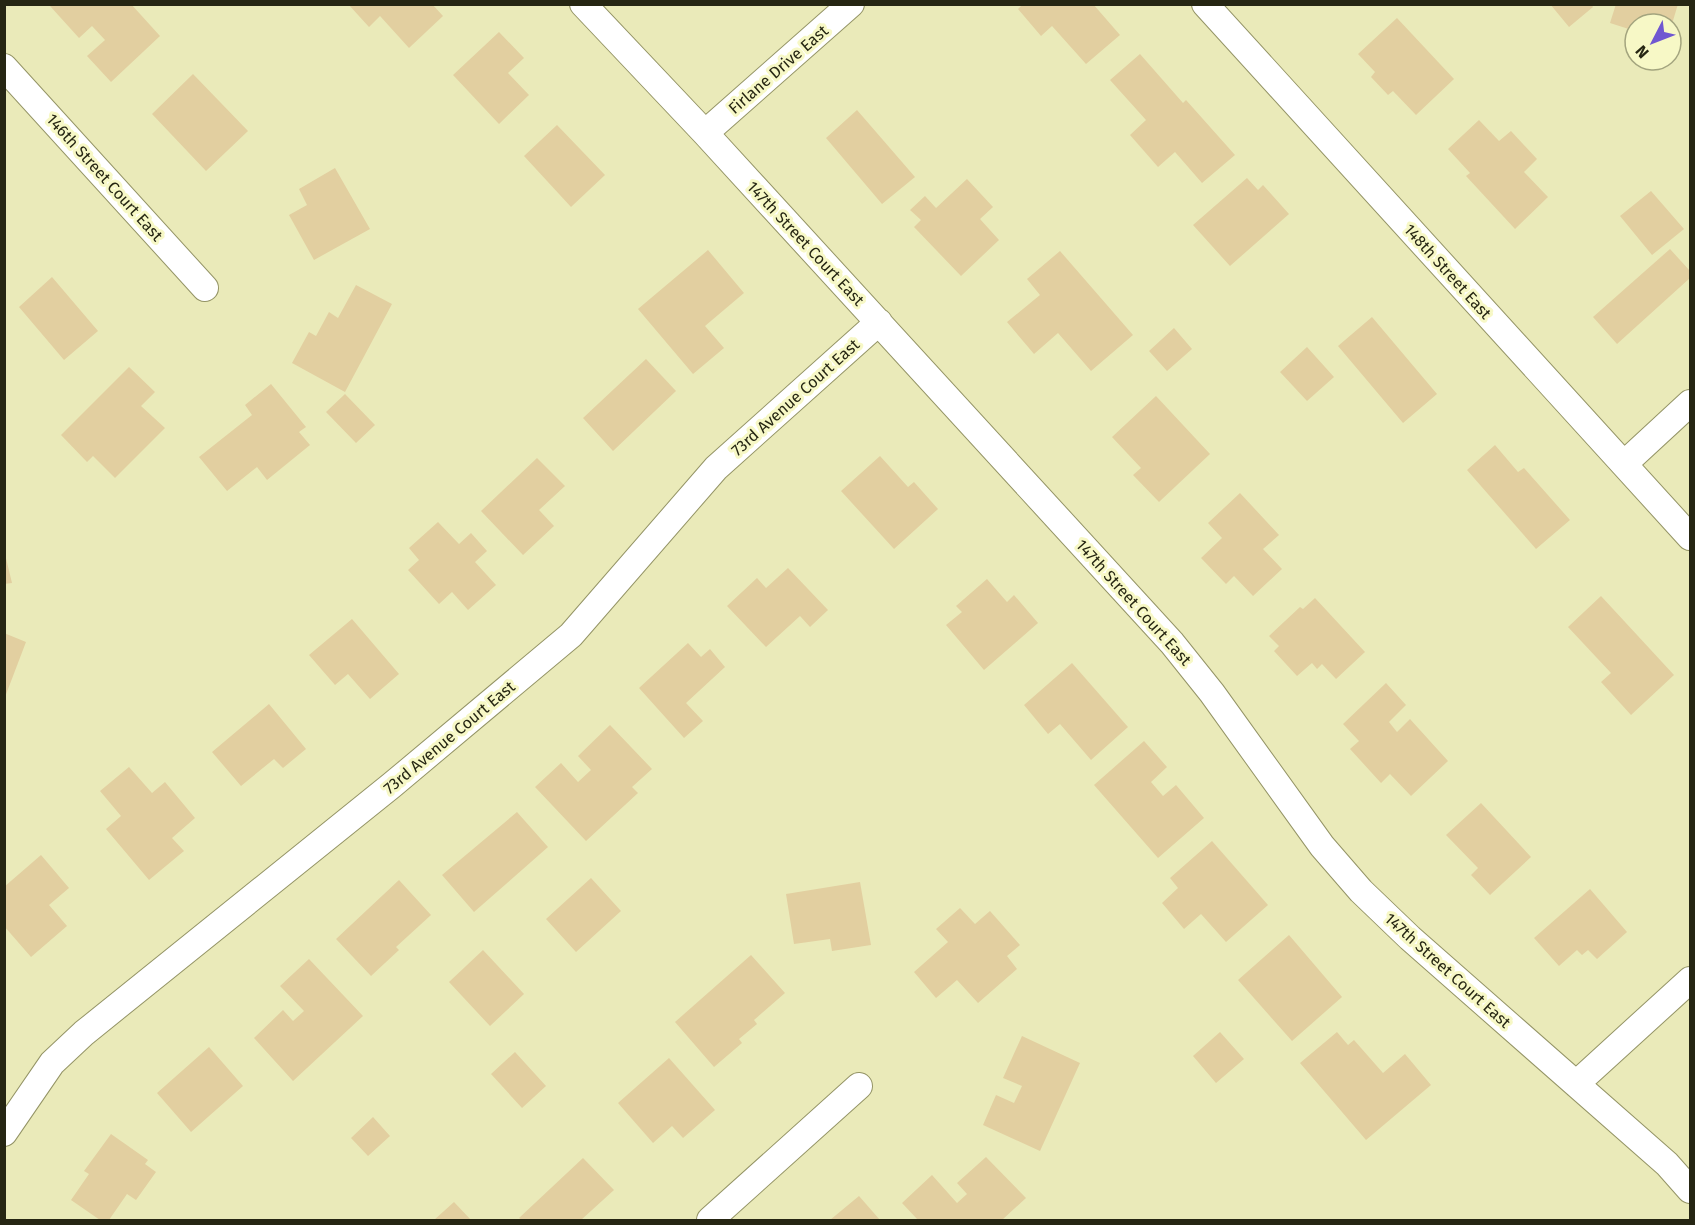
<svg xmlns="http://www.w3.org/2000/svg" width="1695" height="1225" font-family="'Fira Sans',sans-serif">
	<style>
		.building { fill: #e2cfa0 }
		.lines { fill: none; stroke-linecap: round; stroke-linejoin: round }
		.minor-casing { stroke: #949466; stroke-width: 28 }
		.minor { stroke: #fff; stroke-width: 26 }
		.labels { text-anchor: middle; stroke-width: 6; stroke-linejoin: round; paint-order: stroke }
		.street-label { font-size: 16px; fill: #262613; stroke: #f7f8c6 }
	</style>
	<rect width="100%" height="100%" fill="#eaeab9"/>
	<path class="building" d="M52,4H131L160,36L111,82L87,56L105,40L92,26L79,38L50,6Z
		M348,4H432L443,16L409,48L380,16L369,27Z
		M1023,4H1093L1120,35L1086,64L1052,26L1041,36L1018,9Z
		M1550,4H1591L1593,7L1569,27Z
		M1616,4H1678L1672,24H1635V31L1610,23Z
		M1397,18L1454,79L1416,115L1393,91L1388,95L1371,77L1375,72L1358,54Z
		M499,32L524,58L508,73L529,95L499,124L453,75Z
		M1140,54L1183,103L1186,100L1235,155L1202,183L1175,152L1158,167L1130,135L1146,120L1110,80Z
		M193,74L248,131L206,171L152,114Z
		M857,110L915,177L882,204L826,138Z
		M1479,120L1499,141L1511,131L1537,159L1524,172L1548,197L1515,229L1466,176L1470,173L1448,149Z
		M557,125L605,175L571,207L524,156Z
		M335,168L370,229L314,260L289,215L307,205L299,189Z
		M1247,178L1258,190L1263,185L1289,214L1230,266L1193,225Z
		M967,179L993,207L980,219L999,240L961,276L914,227L921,220L910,210L925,196L936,208Z
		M1651,191L1684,229L1652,255L1620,216Z
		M1670,249L1690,271V278L1617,344L1593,317Z
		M708,250L744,293L705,326L724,348L693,374L638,309Z
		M1060,251L1133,335L1091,371L1058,333L1034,354L1007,322L1040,295L1027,279Z
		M52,277L98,331L64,360L19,307Z
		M356,285L392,304L345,392L292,363L309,332L316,336L329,312L338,318Z
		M1372,317L1437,394L1403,423L1338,346Z
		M1174,328L1192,349L1167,371L1149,351Z
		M1307,347L1334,377L1307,401L1280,372Z
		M646,359L676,391L613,451L583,418Z
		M129,367L155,392L141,406L165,428L115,478L93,456L87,462L61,435Z
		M271,384L306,427L299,432L310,445L267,480L257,467L227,491L199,457L252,415L245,405Z
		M345,394L375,425L356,443L326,412Z
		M1156,396L1210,454L1159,502L1133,475L1141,468L1112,437Z
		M1495,445L1518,472L1524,468L1570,520L1536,549L1467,470Z
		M880,456L908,487L914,482L938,509L894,549L841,491Z
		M537,458L565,486L539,510L554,526L523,555L481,511Z
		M1240,493L1279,535L1263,549L1282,569L1253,596L1234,576L1226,584L1201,558L1222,538L1208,523Z
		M438,522L459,544L471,533L487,551L475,562L496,585L468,610L452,592L439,604L408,570L419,560L409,548Z
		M4,550L12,583L4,584Z
		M788,568L828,610L810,627L800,616L766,647L727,606L757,578L766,588Z
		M987,579L1007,602L1014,595L1038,623L984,670L946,625L962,612L956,606Z
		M1601,596L1674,675L1631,715L1601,682L1611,673L1568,627Z
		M1315,598L1365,652L1336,679L1322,664L1317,669L1312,663L1297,676L1274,651L1279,646L1269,636L1300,607L1303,609Z
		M352,619L399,674L370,699L348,674L335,685L309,655Z
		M4,633L26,642L5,697H4Z
		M688,643L701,657L710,649L725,667L686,703L703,721L684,738L639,688Z
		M1072,663L1128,727L1091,760L1060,724L1048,734L1024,705Z
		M1386,683L1406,705L1389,722L1397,732L1410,719L1448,761L1411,796L1390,774L1381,783L1350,749L1359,741L1343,724Z
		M269,704L306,749L283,768L274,759L241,786L212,752Z
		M610,725L652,769L632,787L638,793L586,841L535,787L561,763L578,782L591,770L578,756Z
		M1144,741L1167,767L1151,782L1163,796L1176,785L1204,818L1158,858L1094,785Z
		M129,767L152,793L165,782L195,818L172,838L184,851L149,880L106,829L121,816L100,791Z
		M1481,803L1531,857L1490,895L1471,875L1478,868L1446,835Z
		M517,812L548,847L474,912L442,875Z
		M1212,841L1268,905L1226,942L1201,914L1184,929L1162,903L1178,888L1170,878Z
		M41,855L69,888L49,905L67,926L31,957L4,926V887Z
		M591,878L621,911L576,952L546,919Z
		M399,880L431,915L396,947L399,950L371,976L336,939Z
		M860,882L871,945L832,951L830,939L794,944L786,894Z
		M1590,889L1627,932L1597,959L1588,950L1582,955L1577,950L1559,966L1534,938Z
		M960,908L975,924L990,911L1020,945L1007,956L1017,969L978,1003L957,980L936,998L914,972L948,942L936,929Z
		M1289,935L1342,997L1292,1041L1238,980Z
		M483,950L524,994L490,1026L449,982Z
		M751,955L785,993L754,1020L757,1024L739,1039L742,1043L714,1067L675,1022Z
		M309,959L363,1016L293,1081L254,1038L283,1010L293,1021L304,1011L280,986Z
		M1220,1032L1244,1059L1216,1083L1193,1056Z
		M1337,1032L1348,1045L1354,1040L1383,1073L1405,1054L1431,1085L1366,1140L1300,1063Z
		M1022,1036L1080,1063L1040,1151L983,1125L996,1095L1014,1103L1022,1086L1003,1078Z
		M209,1047L243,1086L191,1132L157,1093Z
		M515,1052L546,1086L522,1108L491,1074Z
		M669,1058L715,1110L683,1138L672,1126L653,1143L618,1103Z
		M373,1117L390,1136L368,1156L351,1138Z
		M111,1134L148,1160L145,1164L156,1172L136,1200L127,1194L109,1220H100L71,1200L89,1174L84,1171Z
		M986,1157L1026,1198L1002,1220H918L902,1203L932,1175L957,1203L967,1194L957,1183Z
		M583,1158L614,1190L581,1220H522L519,1218Z
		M859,1196L880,1220H830Z
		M454,1202L471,1220H434Z"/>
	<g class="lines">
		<defs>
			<path id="minor" d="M583,4L705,133L1172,643L1212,693L1322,846L1361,891L1410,938L1667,1164L1690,1190
				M1205,4L1690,537
				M4,67L205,288
				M705,133L851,4
				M1624,464L1690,403
				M1576,1084L1690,980
				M4,1133L52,1063L84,1033L392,785L571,635L716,468L879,322
				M710,1220L859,1086"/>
		</defs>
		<use href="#minor" class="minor-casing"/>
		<use href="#minor" class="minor"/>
	</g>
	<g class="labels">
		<g class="street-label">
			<text transform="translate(778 69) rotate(-41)" y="6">Firlane Drive East</text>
			<text transform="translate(105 177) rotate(48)" y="6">146th Street Court East</text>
			<text transform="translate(806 243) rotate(47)" y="6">147th Street Court East</text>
			<text transform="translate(1448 271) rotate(48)" y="6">148th Street East</text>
			<text transform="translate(795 397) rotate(-42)" y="6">73rd Avenue Court East</text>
			<text transform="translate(1134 602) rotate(48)" y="6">147th Street Court East</text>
			<text transform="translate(449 737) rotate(-40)" y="6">73rd Avenue Court East</text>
			<text transform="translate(1448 970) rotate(42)" y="6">147th Street Court East</text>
		</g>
	</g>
	<rect width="1695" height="1225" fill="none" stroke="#262613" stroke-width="12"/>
	<g transform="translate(1653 42) rotate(228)"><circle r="28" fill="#f7f8c6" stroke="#a3a47e" stroke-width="1.5"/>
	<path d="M0-4.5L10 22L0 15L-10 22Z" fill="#7057d1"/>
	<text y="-9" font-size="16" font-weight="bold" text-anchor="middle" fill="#262613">N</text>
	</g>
</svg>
